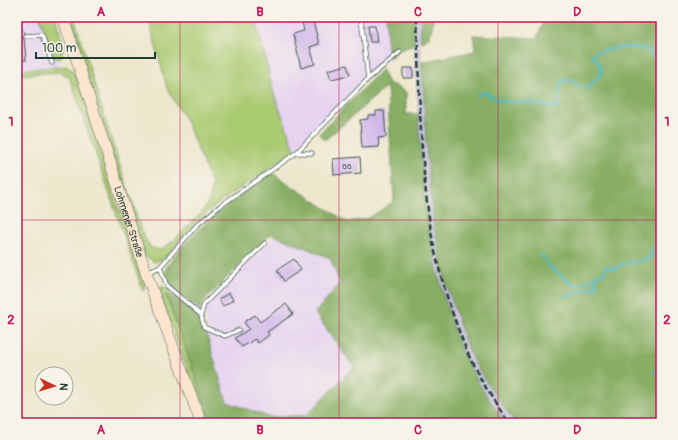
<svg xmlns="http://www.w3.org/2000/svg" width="678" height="440" font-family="Pangolin,sans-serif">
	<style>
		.built { fill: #e6d3f0 }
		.industrial { fill: #c8c0d8 }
		.green { fill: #aaca72; stroke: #648453 }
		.forest { fill: #87ae64; stroke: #53764c }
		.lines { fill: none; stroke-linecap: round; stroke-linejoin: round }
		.stream { stroke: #48b7c2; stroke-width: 2.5 }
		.building { fill: #d0b7e9 }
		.service-casing { stroke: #3e564b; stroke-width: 5 }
		.secondary-casing { stroke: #3e564b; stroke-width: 12 }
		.service { stroke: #fff; stroke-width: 3.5 }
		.secondary { stroke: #fbe5cf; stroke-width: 11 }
		.rail { stroke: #1f3d34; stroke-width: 2.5; stroke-dasharray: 6 3; stroke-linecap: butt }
		.grid { fill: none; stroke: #c2185b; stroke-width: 1; stroke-opacity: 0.55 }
		.labels { text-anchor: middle; stroke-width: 3.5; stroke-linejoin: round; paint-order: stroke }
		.number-label { font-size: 8px; fill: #4b5c61 }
		.street-label { font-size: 10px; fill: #1f3d34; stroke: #f7f3e8 }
		.neatline { fill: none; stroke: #c2185b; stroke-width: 1.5 }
		.grid-label { font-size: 13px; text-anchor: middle; font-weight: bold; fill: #c2185b }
	</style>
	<rect width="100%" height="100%" fill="#f7f3e8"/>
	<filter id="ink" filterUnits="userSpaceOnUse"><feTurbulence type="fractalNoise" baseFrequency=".025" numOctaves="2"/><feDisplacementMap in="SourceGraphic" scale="8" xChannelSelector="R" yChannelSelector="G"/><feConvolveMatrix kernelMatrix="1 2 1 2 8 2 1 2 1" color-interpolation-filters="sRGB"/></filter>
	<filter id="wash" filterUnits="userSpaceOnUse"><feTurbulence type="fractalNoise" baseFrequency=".012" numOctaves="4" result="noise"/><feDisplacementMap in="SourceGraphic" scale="16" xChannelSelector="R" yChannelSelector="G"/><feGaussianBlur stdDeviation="0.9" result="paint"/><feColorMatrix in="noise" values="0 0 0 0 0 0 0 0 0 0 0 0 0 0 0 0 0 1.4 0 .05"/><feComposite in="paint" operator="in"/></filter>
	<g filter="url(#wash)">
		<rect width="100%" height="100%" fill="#ede7cd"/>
		<path class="built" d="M17,17H40L54,58L59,59L60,67L17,70Z
			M255,17H386L387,43L390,58L362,82L319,127L295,150L274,94Z
			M275,236L330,258L340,284L315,313L354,367L307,415L269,417L227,402L206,333H208L205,312L206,306L211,299Z"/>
		<path class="industrial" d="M414,17H421V42L414,44Z
			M421,46L427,158L446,282L464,338L474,362L495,395L516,423H506L489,401L470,368L458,343L440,285L429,230L420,161L414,47Z"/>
		<path class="green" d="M40,17H55L64,46L62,53L63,56L59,59L54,58Z
			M68,17H74L112,142L144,237L151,248L161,250L173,241L202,212L210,199L212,184L187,123L167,88L148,17H255L274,94L295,150L219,203L194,224L165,258L154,262L145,255Z
			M68,66L73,71L80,87L116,201L146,286L143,291L69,76L60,72L17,75V70Z
			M161,287H165L170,293L166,295L212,423H207L159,292Z"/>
		<path class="forest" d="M386,17H414V44L400,49L390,58L387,43Z
			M421,17H433C432,28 433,39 421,42Z
			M546,17H661V423H516L495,395L474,362L464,338L446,282L434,226L427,158L422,62L475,51L473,35L537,38Z
			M382,69L387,82L406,92V114H418C422,180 428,246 448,310C451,321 454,333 459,345C471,373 487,398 506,423H212L166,295L170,293L199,318L203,330L206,333L227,402L269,417L307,415L354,367L315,313L340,283L330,258L271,234L203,302L200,309C189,301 169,289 166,275C164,268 170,262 174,257C201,222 236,198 272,173L347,222L369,218L394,201L387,86L325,140L319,134Z"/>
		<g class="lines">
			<path class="stream" d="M478,95L486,92C494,103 518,103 530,103C538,103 549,108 558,108V97L562,81L568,79C576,83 582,90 590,87L593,81L599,78C604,68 599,63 592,55L595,53C610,48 633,45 649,50L651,55H661
				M541,255L553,270L560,274L571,284L580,285L596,276L604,273L606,267L617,269L621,264L636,262L650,258L652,250L661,245
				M564,296C575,295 590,286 596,287V276
				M654,372L661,368"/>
		</g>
		<g id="blocks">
			<path class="building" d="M301,17H312L319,44L310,47L315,64L301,68L293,34L304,31Z
				M368,26H375L377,42H370Z
				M23,29L24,33L22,37L24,39L26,60L17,61V30Z
				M347,65L350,75L331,79L328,70Z
				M403,68H413V78H403Z
				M376,111H384L386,137L378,138L379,147L362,148L360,120L368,119V115H376Z
				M360,157L361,173L334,175L333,159Z
				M294,259L301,270L284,281L277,270Z
				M229,293L233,300L223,306L219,299Z
				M286,304L293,314L267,332L269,335L258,343L255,339L242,347L235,338L249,329L244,322L255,315L260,322Z"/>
		</g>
	</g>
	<g filter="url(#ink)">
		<use href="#blocks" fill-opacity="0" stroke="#3e564b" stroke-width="1"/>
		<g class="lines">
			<defs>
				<path id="service" d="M361,17L368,79
					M25,36L42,35L52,63
					M296,153H312
					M160,267L167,286L201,315L204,327L225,336L239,330
					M147,273L160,267L197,225L220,206L296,153L368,79L400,52
					M201,315L204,304L265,243"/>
				<g id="secondary">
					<path id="s1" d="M63,17L146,273L201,423"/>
				</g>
			</defs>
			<use href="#service" class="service-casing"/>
			<use href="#secondary" class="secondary-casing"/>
			<use href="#service" class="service"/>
			<use href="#secondary" class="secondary"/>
			<path class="rail" d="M417,17C419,88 420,161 431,231C437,268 449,305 462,339C473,369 491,397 509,423"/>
		</g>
	</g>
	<path class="grid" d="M180,17V423M339,17V423M498,17V423M17,220H661"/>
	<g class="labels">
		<g class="number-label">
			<text x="347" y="169">66</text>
		</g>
		<g class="street-label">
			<text dy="4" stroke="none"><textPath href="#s1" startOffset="215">Lohmener Straße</textPath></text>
		</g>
	</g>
	<rect width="678" height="440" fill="none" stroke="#f7f3e8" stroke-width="44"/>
	<g transform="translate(54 386) rotate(95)"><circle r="19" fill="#f7f3e8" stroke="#a1aaa0"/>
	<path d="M0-3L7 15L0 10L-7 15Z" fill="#c8321e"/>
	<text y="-6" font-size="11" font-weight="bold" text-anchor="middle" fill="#1f3d34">N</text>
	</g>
	<path d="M36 52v6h119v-6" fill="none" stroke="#1f3d34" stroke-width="2"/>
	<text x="42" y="52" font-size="12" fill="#1f3d34" stroke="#f7f3e8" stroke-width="3" paint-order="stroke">100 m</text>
	<rect x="22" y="22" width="634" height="396" class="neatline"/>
	<g class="grid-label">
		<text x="101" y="16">A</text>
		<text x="260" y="16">B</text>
		<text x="418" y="16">C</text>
		<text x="577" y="16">D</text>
		<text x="11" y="126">1</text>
		<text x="667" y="126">1</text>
		<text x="11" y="324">2</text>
		<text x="667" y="324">2</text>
		<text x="101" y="434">A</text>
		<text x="260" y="434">B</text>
		<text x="418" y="434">C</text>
		<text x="577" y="434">D</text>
	</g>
</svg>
